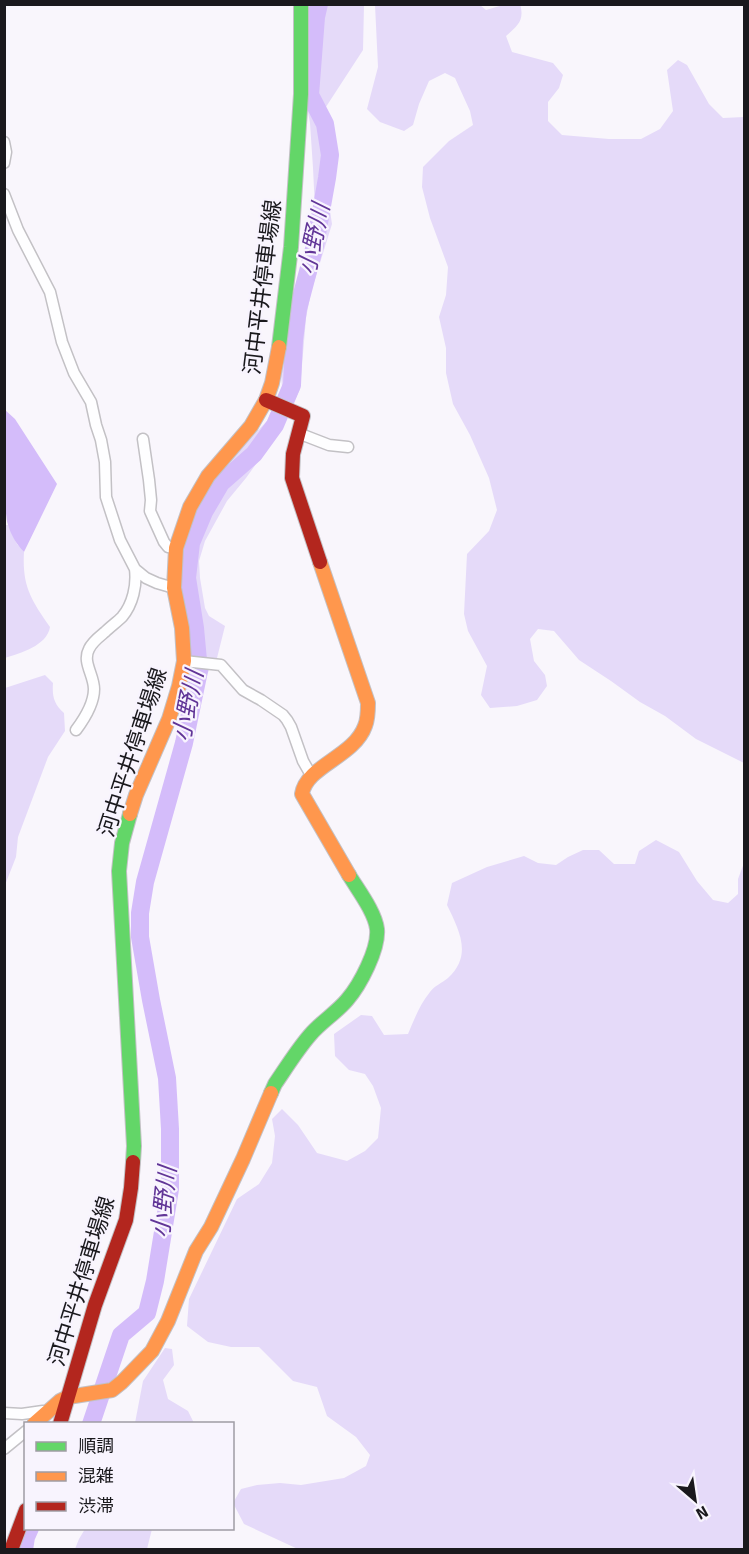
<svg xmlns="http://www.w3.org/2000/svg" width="749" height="1554" font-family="Signika,'Noto Sans JP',sans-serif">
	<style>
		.green { fill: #e5daf9 }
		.water { fill: #d4bcfa }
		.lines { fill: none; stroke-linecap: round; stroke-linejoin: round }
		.river { stroke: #d4bcfa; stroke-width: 18 }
		.street-casing { stroke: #c3c1c5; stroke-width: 13 }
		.fast-casing { stroke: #c3c1c5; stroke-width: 16 }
		.slow-casing { stroke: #c3c1c5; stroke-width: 16 }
		.jam-casing { stroke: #c3c1c5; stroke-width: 16 }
		.street { stroke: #fefeff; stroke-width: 10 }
		.fast { stroke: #63d668; stroke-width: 14 }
		.slow { stroke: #ff974d; stroke-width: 14 }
		.jam { stroke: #b3261e; stroke-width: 14 }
		.labels { text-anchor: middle; stroke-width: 4.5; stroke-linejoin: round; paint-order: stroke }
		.street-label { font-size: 22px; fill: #1a191d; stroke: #f8f4fe }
		.water-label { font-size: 24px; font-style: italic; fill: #613597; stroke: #f8f4fe }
	</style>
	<rect width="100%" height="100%" fill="#f9f6fc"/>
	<path class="green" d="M520,4C525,21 517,26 506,36L512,52L553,63L563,75L559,88L548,102V121L562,135L609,139H641L660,129L673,111L667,70L678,60L687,65L709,104L723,118L744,117V763L696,739L665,716L640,702L611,681L579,660L554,631L538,629L530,639L534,661L545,675L547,686L537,700L517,706L490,708L481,695L487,666L468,631L464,614L467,554L489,531L497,510L489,478L470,435L453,404L446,373V348L439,317L446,295L448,267L430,218L422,187L423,167L449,141L473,125L470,111L455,78L445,73L429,81L419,104L413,125L404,131L380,122L367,109L378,67L375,5H480L486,10L503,5Z
		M311,5H364L363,50L322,113L326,122L331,140L332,171L327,191L332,224L311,292L306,318L300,389L287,417L274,439L246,478L227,501L205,541L199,561L200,578L205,608L209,616L225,626L217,658L211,666L191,709L190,651L183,603L182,581V560L186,540L200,503L211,484L223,467L267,421L282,387L281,376L287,349L293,303L298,278L313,230L315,209L313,168L310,123L305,96Z
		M4,525H8L17,544L24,552C22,586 31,600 50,627C47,646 20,653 5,658Z
		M45,675L53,683C52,697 54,704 64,713L65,731L48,757L18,837L16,857L5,885V688Z
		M656,840L679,852L697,881L713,900L728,903L738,894V879L744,863V1549L300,1550L244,1524L233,1503L241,1489L257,1485L280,1483L301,1485L344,1478L366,1466L370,1455L356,1437L327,1416L317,1387L293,1381L259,1347H231L208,1342L187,1326L189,1299L237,1199L259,1184L272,1163L275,1136L272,1119L282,1109L298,1125L317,1153L347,1161L365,1151L378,1138L381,1108L373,1086L365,1074L349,1070L335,1056L334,1034L361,1015L372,1016L384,1035L408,1034C414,1020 420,1004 430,992C434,986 442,983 448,978C473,955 459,930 447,905L452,883L487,867L524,856L538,863L556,865L568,857L583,850H599L614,864H635L639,851Z
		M165,1348L172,1349L174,1365L163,1380L168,1399L188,1411L194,1423H135L143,1381Z
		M85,1529V1528L152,1529L147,1549H75L79,1539Z"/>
	<path class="water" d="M4,409L15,419L57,484L24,552C17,545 11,535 8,525C6,520 7,515 5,510Z"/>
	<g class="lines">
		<path class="river" d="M91,1424L121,1335L147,1313L155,1281L170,1189V1129L167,1078L151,1000L140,937V913L145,882L184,743L199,671L195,628L187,578L191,543L204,512L221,483L254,454L275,425L292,385L294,340L298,309L315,245L327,178L330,155L325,124L310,95L316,17L319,4
			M24,1550L26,1537L30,1528"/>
		<defs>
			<path id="street" d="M4,142L6,152L4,163
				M4,194L18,230L50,292L62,342L74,373L91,402L96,425L101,440L105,462L106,497L120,540L135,569L146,578L157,583L174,588
				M298,433L329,445L348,447
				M143,439L149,480L151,500L150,511L164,542L168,547L176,548
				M184,661L221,665L243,690L261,700L283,715L287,720L291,727L303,761L311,775
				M76,730C85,718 94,704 94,689C94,675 82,662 89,649C92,642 99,637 105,632C110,627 117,622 122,617C133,604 137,585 135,569
				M4,1413L22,1414L43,1411L47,1412
				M4,1449L26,1431"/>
			<path id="fast" d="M279,347L291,247L301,94V4
				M130,814L122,843L119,871L134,1146L133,1162
				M271,1093L275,1084C286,1068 297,1050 310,1035C321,1022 336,1013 347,1000C360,985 379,949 377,929C375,912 358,890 349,875"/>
			<path id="slow" d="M320,562L368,703C368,711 368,719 365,726C354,757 306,766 302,794L349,875
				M130,814L136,795L169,719L179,686L184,661L182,628L174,588L176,548L190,507L208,476L251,426L266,400L272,383L279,347
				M34,1424L60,1401L68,1397L112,1390L122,1382L152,1351L168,1321L196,1251L211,1227L243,1159L271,1093"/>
			<path id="jam" d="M266,400L303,416L293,454L292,478L320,562
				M60,1424L95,1305L126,1220L131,1188L133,1162
				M11,1550L26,1510"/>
		</defs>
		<use href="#street" class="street-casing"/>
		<use href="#fast" class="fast-casing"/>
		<use href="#slow" class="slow-casing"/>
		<use href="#jam" class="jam-casing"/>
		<use href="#street" class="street"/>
		<use href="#fast" class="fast"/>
		<use href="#slow" class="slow"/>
		<use href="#jam" class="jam"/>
	</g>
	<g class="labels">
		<g class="street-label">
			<text transform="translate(262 287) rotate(-83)" y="8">河中平井停車場線</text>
			<text transform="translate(132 752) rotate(-72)" y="8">河中平井停車場線</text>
			<text transform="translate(81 1281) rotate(-73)" y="8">河中平井停車場線</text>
		</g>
		<g class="water-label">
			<text transform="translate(314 239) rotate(-78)" y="8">小野川</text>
			<text transform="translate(188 706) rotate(-79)" y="8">小野川</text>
			<text transform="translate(164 1202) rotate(-84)" y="8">小野川</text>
		</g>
	</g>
	<rect width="749" height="1554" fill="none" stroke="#1a191d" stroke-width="12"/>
	<rect x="24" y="1422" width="210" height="108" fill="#f8f4fe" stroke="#9f9ca4" stroke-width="1.5"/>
	<rect x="36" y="1442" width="30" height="9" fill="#63d668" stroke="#9f9ca4" stroke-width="1.5"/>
	<text x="78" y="1452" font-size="18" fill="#1a191d">順調</text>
	<rect x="36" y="1472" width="30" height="9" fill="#ff974d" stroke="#9f9ca4" stroke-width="1.5"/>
	<text x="78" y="1482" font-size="18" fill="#1a191d">混雑</text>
	<rect x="36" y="1502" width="30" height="9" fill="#b3261e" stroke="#9f9ca4" stroke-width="1.5"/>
	<text x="78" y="1512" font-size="18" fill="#1a191d">渋滞</text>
	<g transform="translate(695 1500) rotate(151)" stroke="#f8f4fe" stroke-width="4.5" paint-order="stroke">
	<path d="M0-4.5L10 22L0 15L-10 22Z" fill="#1a191d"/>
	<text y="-9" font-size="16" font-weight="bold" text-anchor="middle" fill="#1a191d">N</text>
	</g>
</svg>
